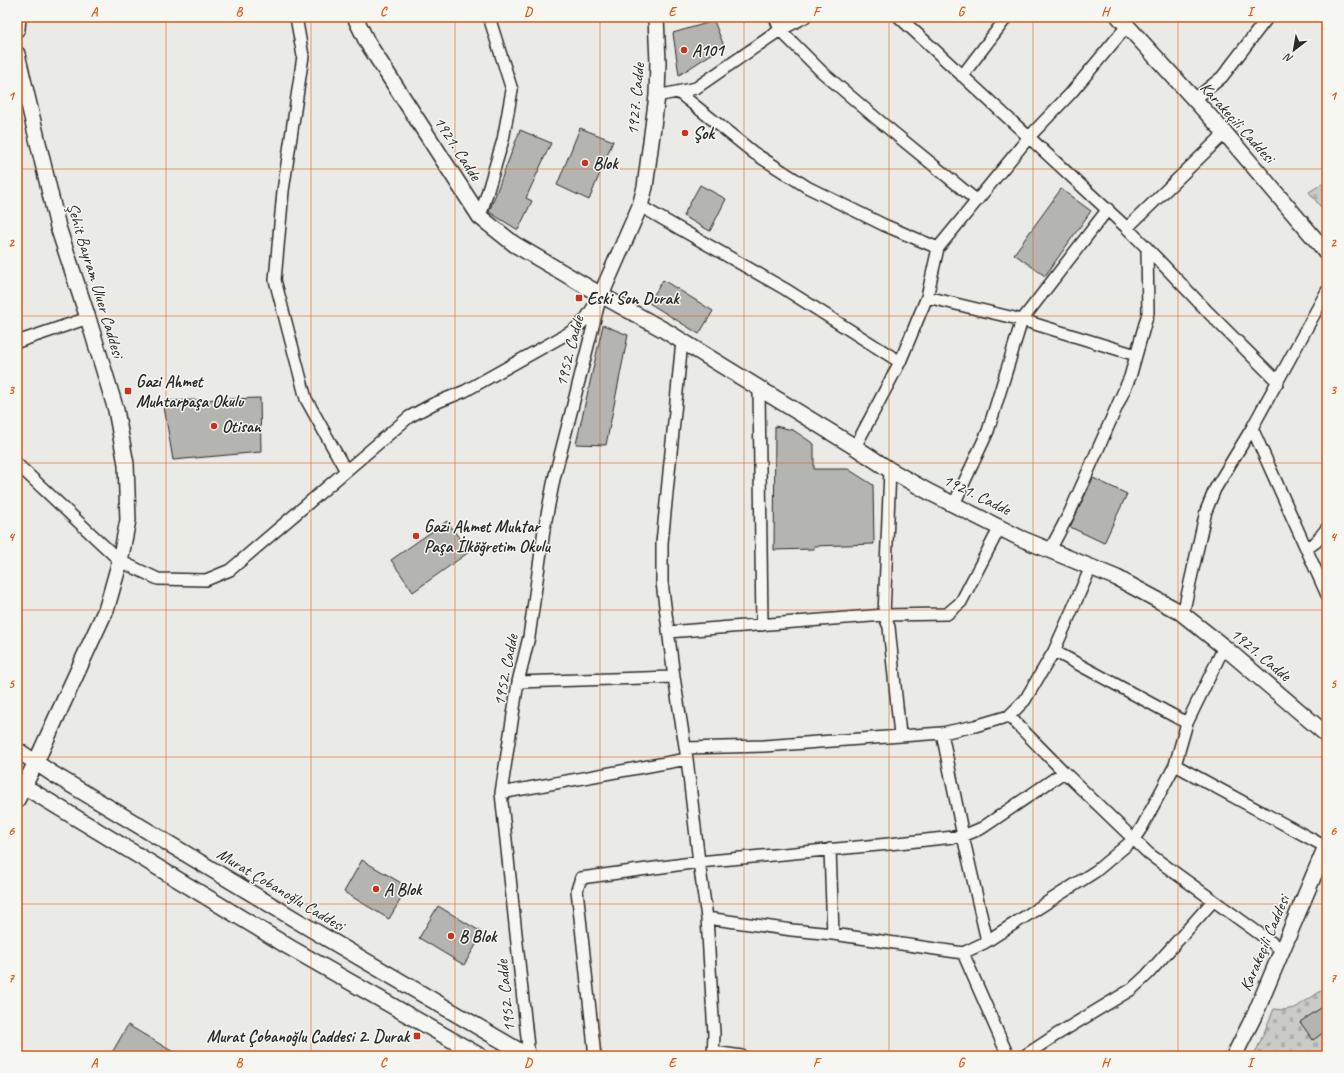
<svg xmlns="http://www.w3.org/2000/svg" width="1344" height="1073" font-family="Caveat,sans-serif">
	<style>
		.cemetery { fill: url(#cemetery-stones); stroke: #7a7a79 }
		.building { fill: #b4b4b1; stroke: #2b2b2b }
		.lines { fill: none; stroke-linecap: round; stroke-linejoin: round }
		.street-casing { stroke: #2b2b2b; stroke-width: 14 }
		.secondary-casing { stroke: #2b2b2b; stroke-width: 18 }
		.street { stroke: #f6f6f2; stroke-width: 11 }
		.secondary { stroke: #f6f6f2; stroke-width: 15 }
		.grid { fill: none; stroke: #df570e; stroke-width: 1; stroke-opacity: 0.55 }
		.poi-dot { fill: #c8321e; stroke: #f6f6f2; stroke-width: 1.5 }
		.labels { text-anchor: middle; stroke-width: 3; stroke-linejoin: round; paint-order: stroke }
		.poi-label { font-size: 17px; font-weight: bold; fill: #2b2b2b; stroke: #f6f6f2; text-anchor: start }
		.street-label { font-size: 17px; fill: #2b2b2b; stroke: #f6f6f2 }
		.neatline { fill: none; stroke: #df570e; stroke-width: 1.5 }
		.grid-label { font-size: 13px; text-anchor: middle; font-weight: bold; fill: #df570e }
	</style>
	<defs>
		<pattern id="cemetery-stones" width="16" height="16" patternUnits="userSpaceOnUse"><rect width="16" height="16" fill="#cacac7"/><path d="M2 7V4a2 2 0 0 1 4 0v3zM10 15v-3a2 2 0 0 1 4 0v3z" fill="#aeaeab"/></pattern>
	</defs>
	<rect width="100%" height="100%" fill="#eaeae6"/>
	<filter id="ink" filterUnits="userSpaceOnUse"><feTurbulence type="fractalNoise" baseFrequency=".025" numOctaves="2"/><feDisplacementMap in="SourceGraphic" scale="8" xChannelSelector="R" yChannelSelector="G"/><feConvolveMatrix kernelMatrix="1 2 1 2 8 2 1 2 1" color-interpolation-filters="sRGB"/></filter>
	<g filter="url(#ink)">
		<path class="cemetery" d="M1327,181V215L1309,192Z
			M1327,987V1056H1254L1274,1009L1283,1010L1295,1008Z"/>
		<path class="building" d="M714,21L724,46L679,75L673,33Z
			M580,128L613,141L589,200L557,185Z
			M520,130L551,143L526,198L532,201L518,230L489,212Z
			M700,185L726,199L710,231L683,216Z
			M1061,189L1091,211L1045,276L1014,254Z
			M663,280L713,311L699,334L649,303Z
			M603,325L628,335L606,445L576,444Z
			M260,398L261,452L173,460L163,401Z
			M775,426L793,430L814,444V469H848L873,485L874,544L814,546V549L774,550Z
			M1093,478L1127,494L1104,543L1070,527Z
			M447,521L469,552L413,592L391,560Z
			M362,860L408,887L389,919L344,892Z
			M438,906L483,933L464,965L419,938Z
			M1327,1004V1030L1313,1040L1300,1022Z
			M128,1025L180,1056H110Z"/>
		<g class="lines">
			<defs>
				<path id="street" d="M296,17L303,56L283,191L275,280L306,399L346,471
					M775,17L780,30L822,72L877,119L976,200
					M899,17L1127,228
					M962,76L1007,17
					M678,92L754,153L807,187L884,225L938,248
					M657,96L696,88L780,30L805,17
					M1194,100L1222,77L1268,17
					M640,206L785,289L900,362
					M480,217L503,140L512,90L489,17
					M1147,248L1209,313L1278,382
					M927,297L1022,320L1136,355
					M682,341L662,543V582L674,677L687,759L699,862L707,918L714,1034L713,1056
					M17,342L88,318
					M759,389L762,625
					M1252,428L1327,595
					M855,447L900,362L927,297L938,248L1029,137L1071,93L1127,26
					M17,464L120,561L158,579L206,580L230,570L409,417L433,404L465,391L574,330L585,320L595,304
					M890,470L884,615L889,627L900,735
					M954,504L988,431L1022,320L1108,209
					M1306,549L1316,542L1327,528
					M1050,550L1070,512L1130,377L1148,313L1147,248L1127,228L1225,133
					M1183,614L1206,511L1215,489L1252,428L1327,291
					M668,632L884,615L947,614L961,602L1000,527
					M1054,651L1187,723
					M518,682L674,677
					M1009,716L1064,772L1149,854L1282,950
					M942,733L963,836L987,941
					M685,748L764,746L942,733L975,726L1009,716L1025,700L1054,651L1091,567
					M1175,765L1326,847
					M501,793L687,759
					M830,849L833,934
					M707,918L792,930L833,934L963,953L984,943L1096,871L1134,839L1142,827L1175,765L1187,723L1224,647
					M963,953L1008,1056
					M713,1052L742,1056
					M529,1056L501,793L518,682L529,637L544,530L554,479L601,295
					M595,1056L577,890L581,878L699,862L889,844L963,836L982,828L1064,772
					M1024,1056L1056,1035L1132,989L1147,975L1213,901"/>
				<path id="secondary" d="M355,17L367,42L480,217L514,244L601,295L664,330L855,447L890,470L929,492L1020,538L1117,578L1180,612L1224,647L1327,735
					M1119,17L1225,133L1327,253
					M17,29L18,17
					M17,54L58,227L88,318L116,410L126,464L128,520L120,561L107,607L36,762L17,800
					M601,295L640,206L645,187L657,96L658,62L656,17
					M17,750L53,774L311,929L528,1056
					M17,782L289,947L480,1056
					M1234,1056L1256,1012L1327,844"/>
			</defs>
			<use href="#street" class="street-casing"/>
			<use href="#secondary" class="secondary-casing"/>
			<use href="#street" class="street"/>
			<use href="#secondary" class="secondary"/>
		</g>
	</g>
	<path class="grid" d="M166,17V1056M311,17V1056M455,17V1056M600,17V1056M744,17V1056M889,17V1056M1033,17V1056M1178,17V1056M17,169H1327M17,316H1327M17,463H1327M17,610H1327M17,757H1327M17,904H1327"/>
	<g class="poi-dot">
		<circle cx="684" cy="50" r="4"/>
		<circle cx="685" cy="133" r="4"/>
		<circle cx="585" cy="163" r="4"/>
		<rect x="575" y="294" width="8" height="8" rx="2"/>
		<rect x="124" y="387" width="8" height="8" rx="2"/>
		<circle cx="214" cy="426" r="4"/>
		<circle cx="416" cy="536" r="4"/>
		<circle cx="376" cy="889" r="4"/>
		<circle cx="451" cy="936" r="4"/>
		<rect x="413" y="1032" width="8" height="8" rx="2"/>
	</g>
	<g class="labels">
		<g class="poi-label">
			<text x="692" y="56">A101</text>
			<text x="693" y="139">Şok</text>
			<text x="593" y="169">Blok</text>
			<text x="587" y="304">Eski Son Durak</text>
			<text x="136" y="387">Gazi Ahmet<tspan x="136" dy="20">Muhtarpaşa Okulu</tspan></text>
			<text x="222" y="432">Otisan</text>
			<text x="424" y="532">Gazi Ahmet Muhtar<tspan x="424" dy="20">Paşa İlköğretim Okulu</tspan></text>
			<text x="384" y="895">A Blok</text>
			<text x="459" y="942">B Blok</text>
			<text x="409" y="1042" text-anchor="end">Murat Çobanoğlu Caddesi 2. Durak</text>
		</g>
		<g class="street-label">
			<text transform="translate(635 99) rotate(-85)" y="6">1927. Cadde</text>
			<text transform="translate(1238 122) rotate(48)" y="6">Karakeçili Caddesi</text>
			<text transform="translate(458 148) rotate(57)" y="6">1921. Cadde</text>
			<text transform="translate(96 280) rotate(73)" y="6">Şehit Bayram Uluer Caddesi</text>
			<text transform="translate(569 351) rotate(-76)" y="6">1952. Cadde</text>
			<text transform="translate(977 494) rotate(26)" y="6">1921. Cadde</text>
			<text transform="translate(1261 654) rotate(40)" y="6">1921. Cadde</text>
			<text transform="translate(505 670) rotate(-79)" y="6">1952. Cadde</text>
			<text transform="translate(281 889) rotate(31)" y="6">Murat Çobanoğlu Caddesi</text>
			<text transform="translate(1264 943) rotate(-67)" y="6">Karakeçili Caddesi</text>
			<text transform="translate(505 996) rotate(-96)" y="6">1952. Cadde</text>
		</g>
	</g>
	<rect width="1344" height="1073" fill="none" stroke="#f6f6f2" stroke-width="44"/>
	<g transform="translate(1294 50) rotate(211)" stroke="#f6f6f2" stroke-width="3" paint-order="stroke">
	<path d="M0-3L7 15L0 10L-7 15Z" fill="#2b2b2b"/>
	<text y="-6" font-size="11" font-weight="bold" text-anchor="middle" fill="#2b2b2b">N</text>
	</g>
	<rect x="22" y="22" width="1300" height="1029" class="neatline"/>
	<g class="grid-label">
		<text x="94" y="16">A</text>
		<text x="239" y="16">B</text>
		<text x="383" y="16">C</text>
		<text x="528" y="16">D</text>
		<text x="672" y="16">E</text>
		<text x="816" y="16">F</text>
		<text x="961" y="16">G</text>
		<text x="1105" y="16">H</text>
		<text x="1250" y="16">I</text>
		<text x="11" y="100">1</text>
		<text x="1333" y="100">1</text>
		<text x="11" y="247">2</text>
		<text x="1333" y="247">2</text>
		<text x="11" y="394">3</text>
		<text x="1333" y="394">3</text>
		<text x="11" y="541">4</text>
		<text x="1333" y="541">4</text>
		<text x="11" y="688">5</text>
		<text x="1333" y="688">5</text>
		<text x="11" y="835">6</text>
		<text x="1333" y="835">6</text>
		<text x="11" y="982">7</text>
		<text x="1333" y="982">7</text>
		<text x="94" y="1067">A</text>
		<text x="239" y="1067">B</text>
		<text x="383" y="1067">C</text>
		<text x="528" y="1067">D</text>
		<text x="672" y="1067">E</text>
		<text x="816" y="1067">F</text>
		<text x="961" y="1067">G</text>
		<text x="1105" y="1067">H</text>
		<text x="1250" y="1067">I</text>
	</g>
</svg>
